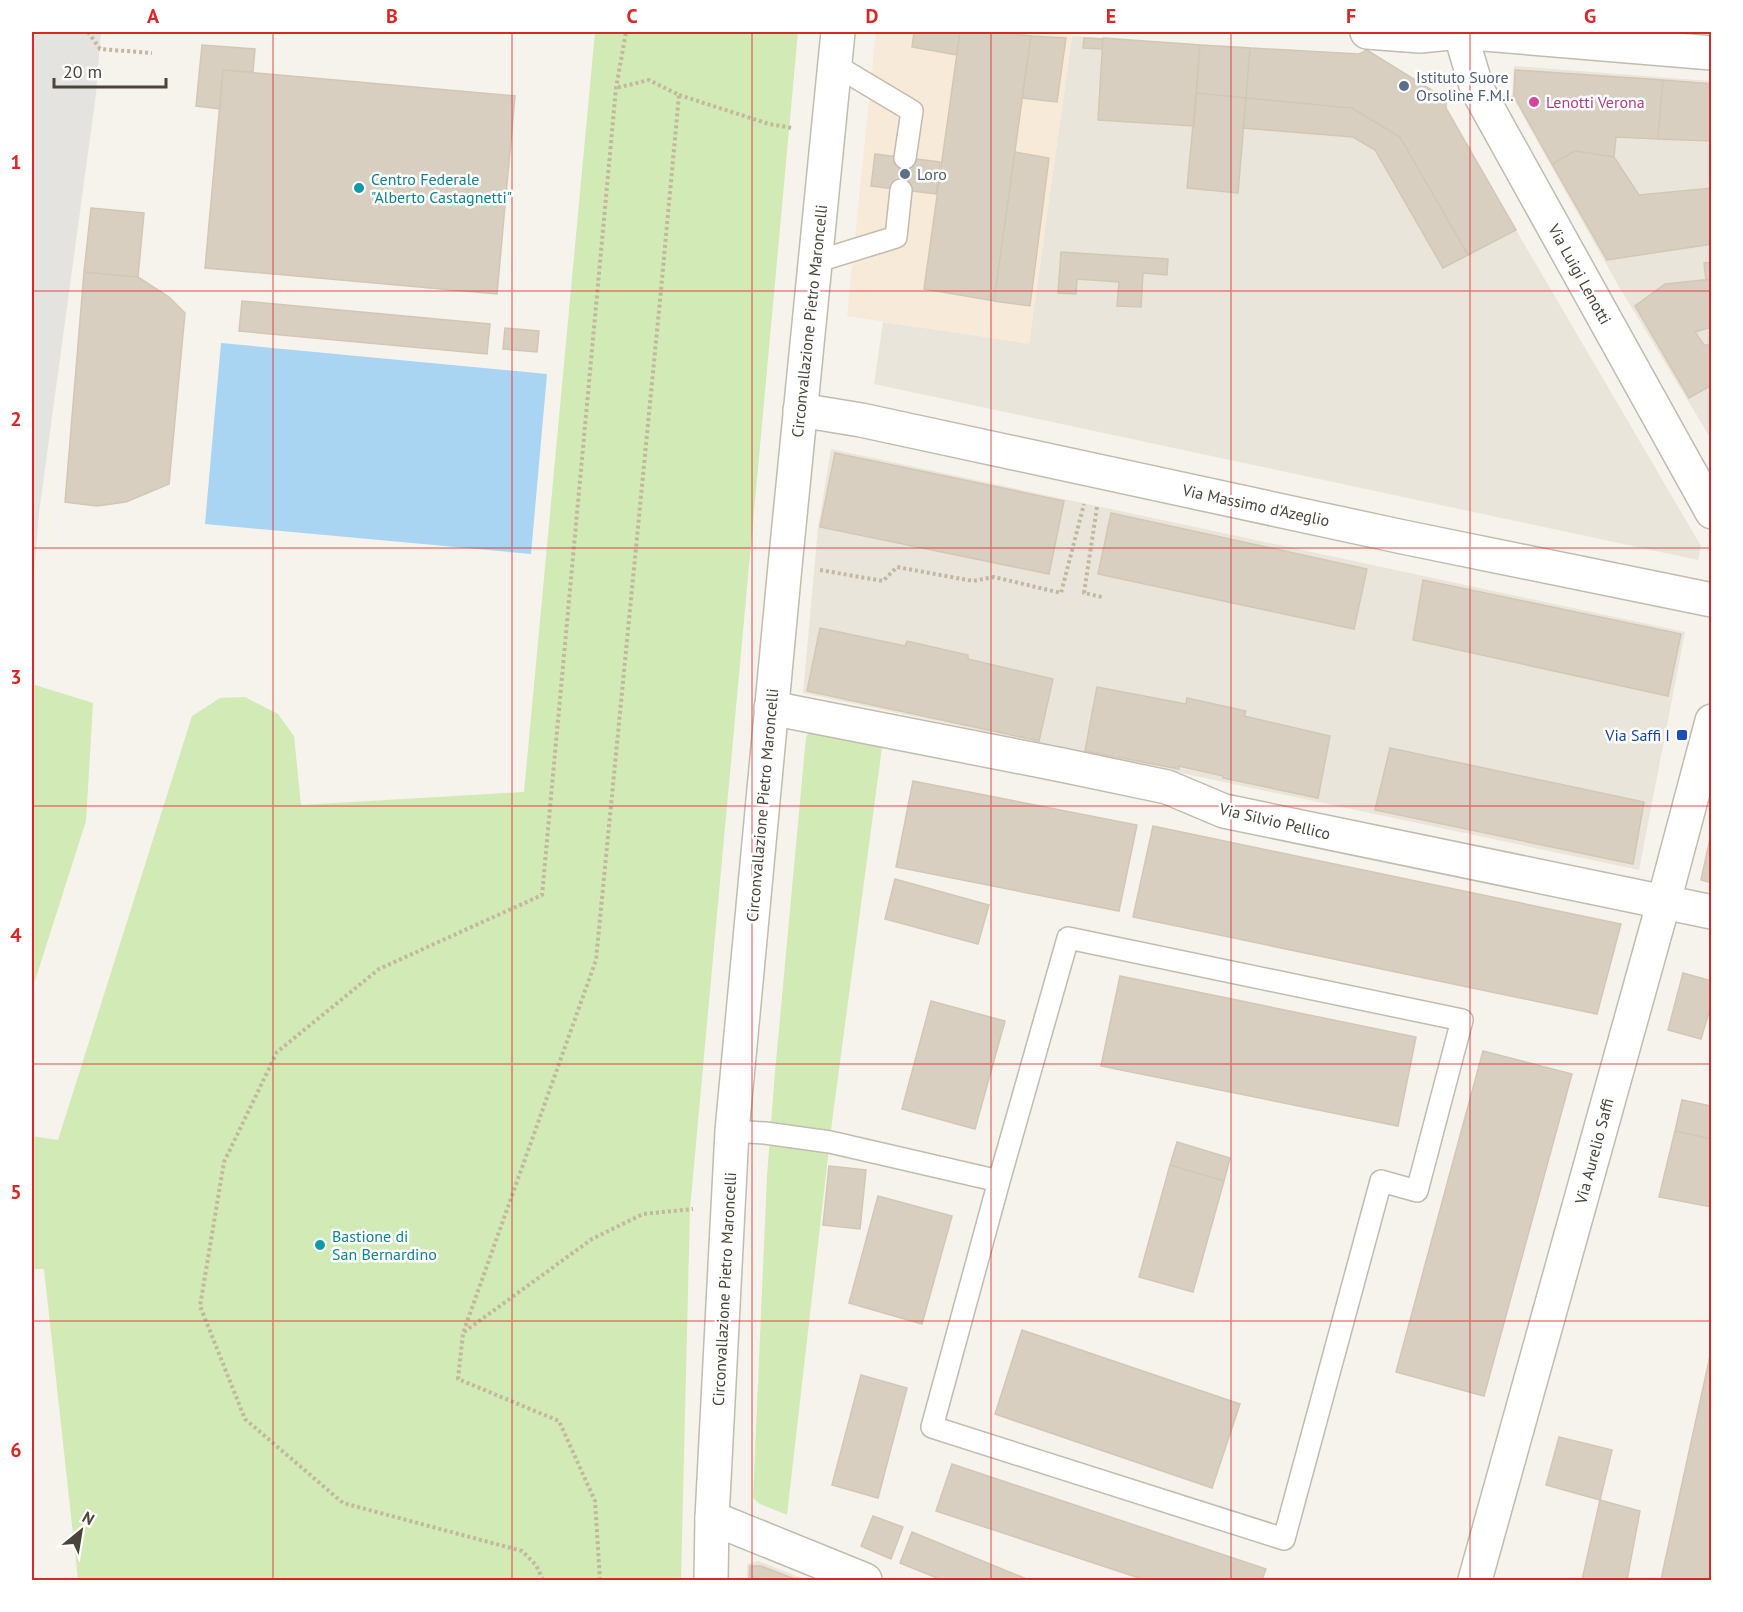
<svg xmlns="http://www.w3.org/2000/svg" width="1743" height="1612" font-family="'PT Sans',sans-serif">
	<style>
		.residential { fill: #eae5da }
		.commercial { fill: #f7ead8 }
		.green { fill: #d2eab5 }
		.parking { fill: #e5e3e0 }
		.water { fill: #a9d4f2 }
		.building { fill: #d8cfc1; stroke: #d3c7b4; stroke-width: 1.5 }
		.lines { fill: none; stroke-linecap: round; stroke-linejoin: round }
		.service-casing { stroke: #c2bbae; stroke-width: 24 }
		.minor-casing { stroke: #c2bbae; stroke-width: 36 }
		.tertiary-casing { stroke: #c2bbae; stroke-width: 36 }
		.path { stroke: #c4b79f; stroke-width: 4; stroke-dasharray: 3 3; stroke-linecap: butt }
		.service { stroke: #fff; stroke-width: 21 }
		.minor { stroke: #fff; stroke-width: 33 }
		.tertiary { stroke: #fff; stroke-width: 33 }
		.grid { fill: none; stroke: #d62828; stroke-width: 1.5; stroke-opacity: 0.55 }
		.service-dot { fill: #5c6f8a; stroke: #fff; stroke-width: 2 }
		.hotel-dot { fill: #d1479c; stroke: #fff; stroke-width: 2 }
		.culture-dot { fill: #0f9aa8; stroke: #fff; stroke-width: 2 }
		.transit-dot { fill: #1a4fb4; stroke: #fff; stroke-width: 2 }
		.labels { text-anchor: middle; stroke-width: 5; stroke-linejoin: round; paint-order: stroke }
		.service-label { font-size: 16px; fill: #4e5e75; stroke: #fff; text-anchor: start }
		.hotel-label { font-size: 16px; fill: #b23c85; stroke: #fff; text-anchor: start }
		.culture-label { font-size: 16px; fill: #0d838f; stroke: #fff; text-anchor: start }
		.street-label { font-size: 16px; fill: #4b4439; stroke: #fff }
		.transit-label { font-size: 16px; fill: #164399; stroke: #fff; text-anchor: end }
		.neatline { fill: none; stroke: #d62828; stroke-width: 2 }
		.grid-label { font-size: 20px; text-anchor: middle; font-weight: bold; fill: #d62828 }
	</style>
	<rect width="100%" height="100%" fill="#f6f3ec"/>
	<path class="residential" d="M1072,36L1359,54L1367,50L1446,99V108L1516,230L1701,546L1698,560L874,384L883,322L1029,343Z
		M1514,66L1711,81V439L1618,285L1512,96Z
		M831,449L1685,632L1639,870L803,693L818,528Z
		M758,1561L807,1580H747V1564Z"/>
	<path class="commercial" d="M876,32H1032L1072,36L1029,344L847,316Z"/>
	<path class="green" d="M595,32H798L690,1209L681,1580H78L44,1269H32V1136L58,1140L192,716L220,698L245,697L278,714L294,736L301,805L524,792Z
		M32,684L93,703L86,821L32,990Z
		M810,731L883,740L832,1122L787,1515L760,1504L753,1498L767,1176L775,1072L806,737Z"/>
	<path class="parking" d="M32,32H101L96,94L39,513L32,601Z"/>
	<path class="water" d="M221,343L547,374L531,554L205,524Z"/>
	<path class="building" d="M914,32H960L957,55L912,47Z
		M960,32H997L1031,36L994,301L924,289Z
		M1031,36L1066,38L1057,102L1022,98Z
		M1084,38L1103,39L1102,49L1083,48Z
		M1103,38L1200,45L1194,126L1098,120Z
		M202,45L255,49L253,72L223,70L220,109L196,106Z
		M1200,45L1250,48L1246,98L1196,93Z
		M1250,48L1359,54L1367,50L1446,99V108L1516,230L1468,255L1400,137L1352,108L1246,98Z
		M223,70L515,96L497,294L205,268Z
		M1515,70L1663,80L1658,139L1616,137L1614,157L1575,151L1552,164L1514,96Z
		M1663,80L1712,84V141L1658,139Z
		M1196,93L1246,98L1238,193L1187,188Z
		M1246,98L1352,108L1400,137L1468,255L1443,268L1375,150L1353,137L1243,128Z
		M1575,151L1614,157L1639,195L1712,188V244L1607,260L1552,164Z
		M1015,152L1049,158L1030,306L994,301Z
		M875,154L940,162L936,194L871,186Z
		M91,208L144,213L138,277L84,272Z
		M1061,252L1168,259L1167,275L1143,273L1141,307L1117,306L1119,282L1077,279L1076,294L1058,293Z
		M1712,262V279L1706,280L1704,263Z
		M84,272L138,277L169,297L185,313L169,484L126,502L97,506L65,502Z
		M1712,279V327L1695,332L1704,345H1712V385L1689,398L1635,306L1665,284Z
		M242,301L490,324L487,354L239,331Z
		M505,328L539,331L537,352L503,349Z
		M835,453L1064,501L1049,574L820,527Z
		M1111,513L1367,569L1354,629L1098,574Z
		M1423,580L1681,634L1668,696L1413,640Z
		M820,628L905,646L907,641L968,655V659L1053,679L1039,741L807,691Z
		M1097,687L1186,704L1187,698L1246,711L1244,716L1330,736L1318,798L1223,778V776L1179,766V769L1085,751Z
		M1390,748L1644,802L1633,864L1375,810Z
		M913,781L1137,825L1119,911L896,867Z
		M1153,826L1621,924L1597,1014L1133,917Z
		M1712,829V883L1701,880Z
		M895,879L989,905L978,944L885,919Z
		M1683,973L1712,981V1002L1701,1039L1668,1030Z
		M1120,976L1416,1037L1398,1126L1101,1066Z
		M931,1001L1005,1021L975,1129L902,1109Z
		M1483,1051L1572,1074L1484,1396L1396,1372Z
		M1682,1100L1712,1106V1139L1675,1131Z
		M1675,1131L1712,1139V1207L1659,1197Z
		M1177,1142L1230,1158L1224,1181L1170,1165Z
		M1170,1165L1224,1181L1193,1292L1139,1277Z
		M829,1166L866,1170L860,1229L823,1225Z
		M878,1196L952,1216L922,1324L849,1303Z
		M1022,1330L1240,1404L1212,1488L995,1414Z
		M1712,1347V1580H1661L1665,1561Z
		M861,1375L907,1388L878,1498L832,1485Z
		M1559,1437L1612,1450L1600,1500L1546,1485Z
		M952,1464L1266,1569L1262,1580H1145L936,1511Z
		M1600,1500L1640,1511L1627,1580H1582Z
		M873,1516L903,1527L891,1559L861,1546Z
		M912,1532L1029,1580H942L900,1563Z
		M750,1566H761L797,1580H749Z"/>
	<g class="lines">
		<defs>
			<path id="service" d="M835,65L912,111L905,158
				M815,262L896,237L901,190
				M732,1131L765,1133L830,1142L999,1181L932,1427L1284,1539L1381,1181L1417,1191L1462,1020L1068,938L999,1181"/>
			<path id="minor" d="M1367,32L1420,36L1460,32L1712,53
				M1460,32L1477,89L1712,512
				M800,410L861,420L1403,537L1712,600
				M771,708L1062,765L1167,787L1224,811L1712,912
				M712,1518L865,1580
				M1475,1580L1664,901L1712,721"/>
			<path id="tertiary" d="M711,1580L712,1518L732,1131L785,566L838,32"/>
		</defs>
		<use href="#service" class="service-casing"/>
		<use href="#minor" class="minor-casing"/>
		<use href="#tertiary" class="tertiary-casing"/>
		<path class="path" d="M88,32L100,49L152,53
			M679,95L769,124L792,128
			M1097,507L1084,593L1102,597
			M820,570L883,581L897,567L973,581L994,577L1061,593L1084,504
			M464,1332L592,1239L643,1214L693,1209
			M543,1580L536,1565L522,1551L343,1503L245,1419L200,1306L224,1162L277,1052L379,969L542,895L616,88L626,32
			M600,1580L595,1501L559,1421L458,1379L463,1333L596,960L661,290L679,95L649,80L616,88"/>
		<use href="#service" class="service"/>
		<use href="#minor" class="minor"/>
		<use href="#tertiary" class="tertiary"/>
	</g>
	<path class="grid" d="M273,32V1580M512,32V1580M752,32V1580M991,32V1580M1231,32V1580M1470,32V1580M32,291H1712M32,548H1712M32,806H1712M32,1064H1712M32,1321H1712"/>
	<g class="service-dot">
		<circle cx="1404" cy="86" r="6"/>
		<circle cx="905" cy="174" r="6"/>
	</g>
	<circle class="hotel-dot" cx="1534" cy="102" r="6"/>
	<g class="culture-dot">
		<circle cx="359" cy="188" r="6"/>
		<circle cx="320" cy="1245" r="6"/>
	</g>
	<rect class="transit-dot" x="1676" y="729" width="12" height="12" rx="3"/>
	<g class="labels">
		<g class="service-label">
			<text x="1416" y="83">Istituto Suore<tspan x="1416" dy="18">Orsoline F.M.I.</tspan></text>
			<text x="917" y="180">Loro</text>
		</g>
		<g class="hotel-label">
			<text x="1546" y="108">Lenotti Verona</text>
		</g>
		<g class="culture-label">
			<text x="371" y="185">Centro Federale<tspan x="371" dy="18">"Alberto Castagnetti"</tspan></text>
			<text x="332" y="1242">Bastione di<tspan x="332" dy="18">San Bernardino</tspan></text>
		</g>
		<g class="street-label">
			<text transform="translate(1580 274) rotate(61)" y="6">Via Luigi Lenotti</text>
			<text transform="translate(809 321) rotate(-84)" y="6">Circonvallazione Pietro Maroncelli</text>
			<text transform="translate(1256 505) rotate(12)" y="6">Via Massimo d'Azeglio</text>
			<text transform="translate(762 805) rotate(-85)" y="6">Circonvallazione Pietro Maroncelli</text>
			<text transform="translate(1275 821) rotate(13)" y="6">Via Silvio Pellico</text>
			<text transform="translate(1594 1151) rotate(-75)" y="6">Via Aurelio Saffi</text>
			<text transform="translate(724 1289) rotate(-87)" y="6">Circonvallazione Pietro Maroncelli</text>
		</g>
		<g class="transit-label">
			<text x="1670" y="741">Via Saffi I</text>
		</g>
	</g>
	<rect width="1743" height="1612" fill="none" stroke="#ffffff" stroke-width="66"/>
	<g transform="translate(81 1531) rotate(30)" stroke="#ffffff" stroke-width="4.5" paint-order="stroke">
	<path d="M0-4.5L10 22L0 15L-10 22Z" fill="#4b4439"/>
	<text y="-9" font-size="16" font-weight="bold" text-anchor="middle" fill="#4b4439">N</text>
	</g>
	<path d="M54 78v9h112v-9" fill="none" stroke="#4b4439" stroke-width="3"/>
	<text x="63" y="78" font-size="18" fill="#4b4439" stroke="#ffffff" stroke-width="4.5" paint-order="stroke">20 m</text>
	<rect x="33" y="33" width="1677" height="1546" class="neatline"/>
	<g class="grid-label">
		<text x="153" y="23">A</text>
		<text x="392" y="23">B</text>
		<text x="632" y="23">C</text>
		<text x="872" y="23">D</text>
		<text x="1111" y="23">E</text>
		<text x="1351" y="23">F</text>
		<text x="1590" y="23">G</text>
		<text x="16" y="169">1</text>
		<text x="16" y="426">2</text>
		<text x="16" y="684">3</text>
		<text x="16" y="942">4</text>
		<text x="16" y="1199">5</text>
		<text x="16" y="1457">6</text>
	</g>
</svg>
